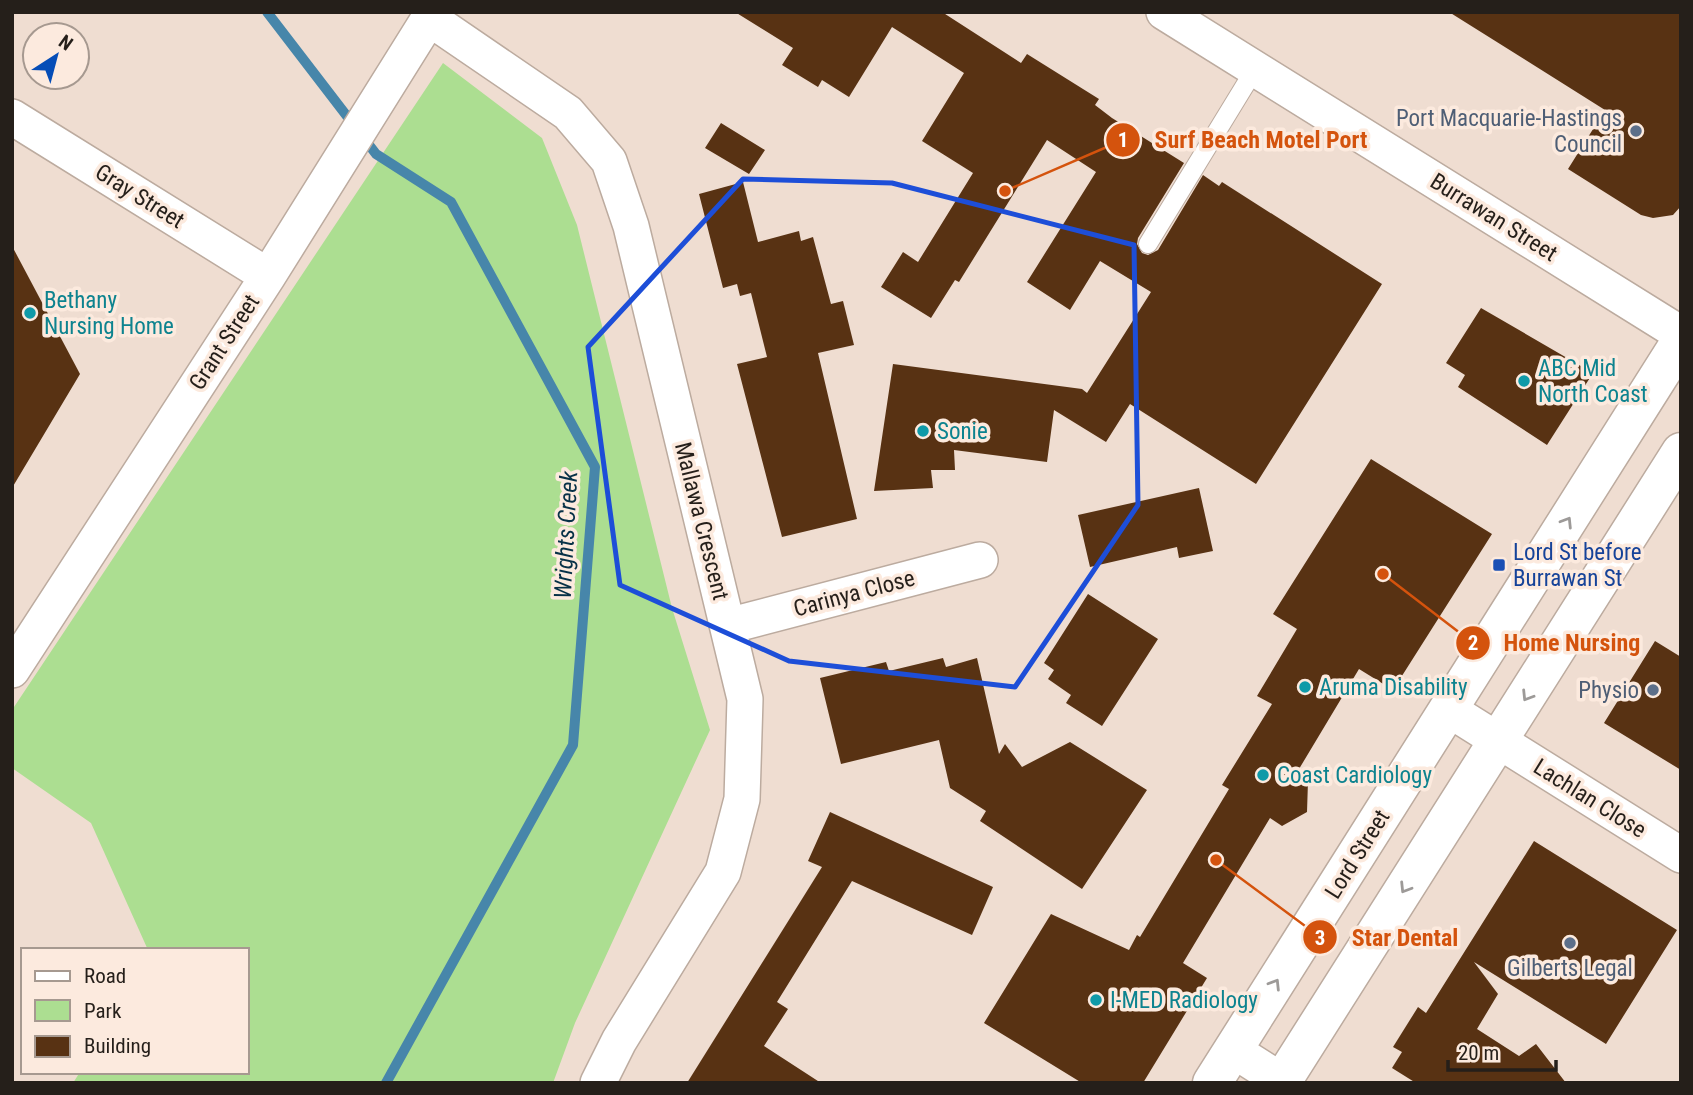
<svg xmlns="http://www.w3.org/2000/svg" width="1693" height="1095" font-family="'Roboto Condensed',sans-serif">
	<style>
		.green { fill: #acde91 }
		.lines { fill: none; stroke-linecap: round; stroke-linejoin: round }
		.stream { stroke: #4786aa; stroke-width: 10 }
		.building { fill: #583213 }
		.service-casing { stroke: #bcab9f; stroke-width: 20 }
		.minor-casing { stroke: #bcab9f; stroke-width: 38 }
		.secondary-casing { stroke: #bcab9f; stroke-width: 41 }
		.service { stroke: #fff; stroke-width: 18 }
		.minor { stroke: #fff; stroke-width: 35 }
		.secondary { stroke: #fff; stroke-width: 38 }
		.oneway { stroke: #9d9a98 }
		.marked { fill: none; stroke: #1d4ed8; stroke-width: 5; stroke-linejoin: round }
		.service-dot { fill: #5c6f8a; stroke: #fceade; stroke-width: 2.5 }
		.culture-dot { fill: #0f9aa8; stroke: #fceade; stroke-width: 2.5 }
		.transit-dot { fill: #1a4fb4; stroke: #fceade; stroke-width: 2.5 }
		.labels { text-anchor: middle; stroke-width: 7; stroke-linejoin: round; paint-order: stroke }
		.service-label { font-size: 23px; fill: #4e5e75; stroke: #fceade; text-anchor: end }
		.street-label { font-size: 23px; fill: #251f1a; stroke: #fceade }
		.culture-label { font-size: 23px; fill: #0d838f; stroke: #fceade; text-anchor: start }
		.transit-label { font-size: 23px; fill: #164399; stroke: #fceade; text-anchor: start }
		.water-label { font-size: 24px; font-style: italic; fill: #073147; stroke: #fceade }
		.leader { fill: none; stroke: #d4530d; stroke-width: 2.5 }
		.callout-dot { fill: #d4530d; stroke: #fceade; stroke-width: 2.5 }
		.mark-label { font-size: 21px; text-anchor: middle; font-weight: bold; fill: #fff }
		.callout-label { font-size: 24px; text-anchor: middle; font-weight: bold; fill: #d4530d; stroke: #fceade; stroke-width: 7; stroke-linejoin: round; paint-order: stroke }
	</style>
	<rect width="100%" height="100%" fill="#efddd1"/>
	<path class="green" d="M443,63L542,138L577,225L672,608L710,730L575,1023L553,1083H73L80,1072H247V950H148L91,823L12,768V710Z"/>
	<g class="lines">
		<path class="stream" d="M267,12L376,154L451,202L595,467L573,745L386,1083"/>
	</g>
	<path class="building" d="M735,12H942L1021,63L1027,54L1099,99L1095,105L1112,118L1184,163L1138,238L1137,244L1142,253L1148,255L1158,250L1203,175L1219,186L1222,182L1382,284L1256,484L1130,404L1106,442L1054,410L1047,462L954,450L955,470H931L933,488L874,491L893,364L1082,389L1087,393L1151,292L1100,261L1070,310L1027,282L1096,172L1047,140L959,282L955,280L931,318L881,287L903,252L918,262L973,173L922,141L964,73L892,27L849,97L822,80L818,87L782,65L793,48Z
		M1449,12H1681V206L1673,215L1653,218L1641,215L1568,169L1605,110Z
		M721,123L765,150L749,174L705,148Z
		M743,182L758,242L799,231L801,241L813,237L831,304L843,301L854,345L818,353L857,519L782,537L737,364L767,357L751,293L740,296L737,284L723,288L699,194Z
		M12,246L80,374L12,488Z
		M1481,308L1593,373L1547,445L1458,387L1465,375L1446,363Z
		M1371,459L1492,534L1393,690L1359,669L1296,774L1308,781L1307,812L1282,826L1270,818L1183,963L1207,978L1143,1083H1082L984,1023L1051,914L1129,950L1137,935L1140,937L1229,789L1222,785L1272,704L1257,696L1297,629L1273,614Z
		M1199,488L1213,551L1179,558L1177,547L1090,567L1078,515Z
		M1088,594L1158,639L1102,726L1066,703L1071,695L1048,679L1054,670L1044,663Z
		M1655,641L1681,657V770L1604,723Z
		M943,658L946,667L977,658L999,754L1005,744L1022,767L1070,742L1147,790L1082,889L980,821L986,811L950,788L939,740L841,764L820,678L886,662L889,671Z
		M830,812L993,887L972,935L852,881L777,1002L788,1009L764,1046L821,1083H687L822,867L808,861Z
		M1534,841L1677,930L1606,1044L1474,962L1498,994L1477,1029L1519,1056L1536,1044L1566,1083H1416L1392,1068L1402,1052L1393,1047L1418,1007L1426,1013Z"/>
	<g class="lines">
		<defs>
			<path id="service" d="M1148,244L1255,69"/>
			<path id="minor" d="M1164,12L1681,334
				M429,18L568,113L609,161L631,226L745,699L742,799L723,872L619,1041L598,1083
				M12,117L268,276
				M728,626L980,560
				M12,670L268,276L433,12
				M1448,709L1681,855
				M1233,1050L1285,1083"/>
			<path id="secondary" d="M1212,1083L1681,341
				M1281,1083L1681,452"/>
		</defs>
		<use href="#service" class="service-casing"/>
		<use href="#minor" class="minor-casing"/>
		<use href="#secondary" class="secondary-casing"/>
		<use href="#service" class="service"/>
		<use href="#minor" class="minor"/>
		<use href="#secondary" class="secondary"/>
	</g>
	<defs><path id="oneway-chevron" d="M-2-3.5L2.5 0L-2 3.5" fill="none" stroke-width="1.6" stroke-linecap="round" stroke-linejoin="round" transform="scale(1.75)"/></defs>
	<g class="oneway">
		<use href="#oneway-chevron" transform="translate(1567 522) rotate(-58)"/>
		<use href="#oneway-chevron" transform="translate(1527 696) rotate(122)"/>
		<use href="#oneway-chevron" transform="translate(1405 888) rotate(122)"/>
		<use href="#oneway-chevron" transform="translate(1275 984) rotate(-58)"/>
	</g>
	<path class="marked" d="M743,179L892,183L1134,245L1138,505L1015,687L789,661L620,585L588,347Z"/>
	<g class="service-dot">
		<circle cx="1636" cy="131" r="7"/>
		<circle cx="1653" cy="690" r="7"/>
		<circle cx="1570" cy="943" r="7"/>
	</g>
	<g class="culture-dot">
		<circle cx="30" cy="313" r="7"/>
		<circle cx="1524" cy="381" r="7"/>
		<circle cx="923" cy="431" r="7"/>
		<circle cx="1305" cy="687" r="7"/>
		<circle cx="1263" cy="775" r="7"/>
		<circle cx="1096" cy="1000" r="7"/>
	</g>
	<rect class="transit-dot" x="1492" y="558" width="14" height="14" rx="3.5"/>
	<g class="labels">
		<g class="service-label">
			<text x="1622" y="126">Port Macquarie-Hastings<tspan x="1622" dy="26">Council</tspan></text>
			<text x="1639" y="698">Physio</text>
			<text x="1570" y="976" text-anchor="middle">Gilberts Legal</text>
		</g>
		<g class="street-label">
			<text transform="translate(140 196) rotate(32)" y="8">Gray Street</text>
			<text transform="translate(1494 217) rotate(32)" y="8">Burrawan Street</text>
			<text transform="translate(224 342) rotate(-57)" y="8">Grant Street</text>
			<text transform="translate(702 521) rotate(76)" y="8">Mallawa Crescent</text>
			<text transform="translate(854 593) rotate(-15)" y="8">Carinya Close</text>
			<text transform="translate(1590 798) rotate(32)" y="8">Lachlan Close</text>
			<text transform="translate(1357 854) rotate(-58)" y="8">Lord Street</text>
		</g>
		<g class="culture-label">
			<text x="44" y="308">Bethany<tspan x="44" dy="26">Nursing Home</tspan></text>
			<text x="1538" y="376">ABC Mid<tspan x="1538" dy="26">North Coast</tspan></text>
			<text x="937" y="439">Sonie</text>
			<text x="1319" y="695">Aruma Disability</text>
			<text x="1277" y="783">Coast Cardiology</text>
			<text x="1110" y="1008">I-MED Radiology</text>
		</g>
		<g class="transit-label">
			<text x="1513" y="560">Lord St before<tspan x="1513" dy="26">Burrawan St</tspan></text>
		</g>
		<g class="water-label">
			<text transform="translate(566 535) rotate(-87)" y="8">Wrights Creek</text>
		</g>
	</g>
	<path class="leader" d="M1005 191L1123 140M1383 574L1473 643M1216 860L1320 937"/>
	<g class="callout-dot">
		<circle cx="1005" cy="191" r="7"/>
		<circle cx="1383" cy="574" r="7"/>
		<circle cx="1216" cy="860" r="7"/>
		<circle cx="1123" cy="140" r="18"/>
		<circle cx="1473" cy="643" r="18"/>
		<circle cx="1320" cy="937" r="18"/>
	</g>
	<g class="mark-label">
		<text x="1123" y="147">1</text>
		<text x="1473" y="650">2</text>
		<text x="1320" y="945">3</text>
	</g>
	<g class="callout-label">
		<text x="1261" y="148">Surf Beach Motel Port</text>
		<text x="1572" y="651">Home Nursing</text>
		<text x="1405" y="946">Star Dental</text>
	</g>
	<rect width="1693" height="1095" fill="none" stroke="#251f1a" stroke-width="28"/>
	<rect x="21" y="948" width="228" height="126" fill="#fceade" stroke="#a69990" stroke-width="2"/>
	<rect x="35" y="971" width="35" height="10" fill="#ffffff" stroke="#a69990" stroke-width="2"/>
	<text x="84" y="983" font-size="21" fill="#251f1a">Road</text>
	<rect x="35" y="1000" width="35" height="21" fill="#acde91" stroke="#a69990" stroke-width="2"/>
	<text x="84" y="1018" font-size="21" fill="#251f1a">Park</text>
	<rect x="35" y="1036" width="35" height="21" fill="#583213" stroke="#a69990" stroke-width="2"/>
	<text x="84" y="1053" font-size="21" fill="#251f1a">Building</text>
	<g transform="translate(56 56) rotate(36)"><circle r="33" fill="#fceade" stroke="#a69990" stroke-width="2"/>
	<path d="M0-5L12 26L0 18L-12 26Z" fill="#054db7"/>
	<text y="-10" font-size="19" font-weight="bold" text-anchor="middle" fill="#251f1a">N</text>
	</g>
	<path d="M1448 1060v10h108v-10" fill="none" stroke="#251f1a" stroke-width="3.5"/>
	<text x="1458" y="1060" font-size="21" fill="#251f1a" stroke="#fceade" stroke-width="5" paint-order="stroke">20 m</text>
</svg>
